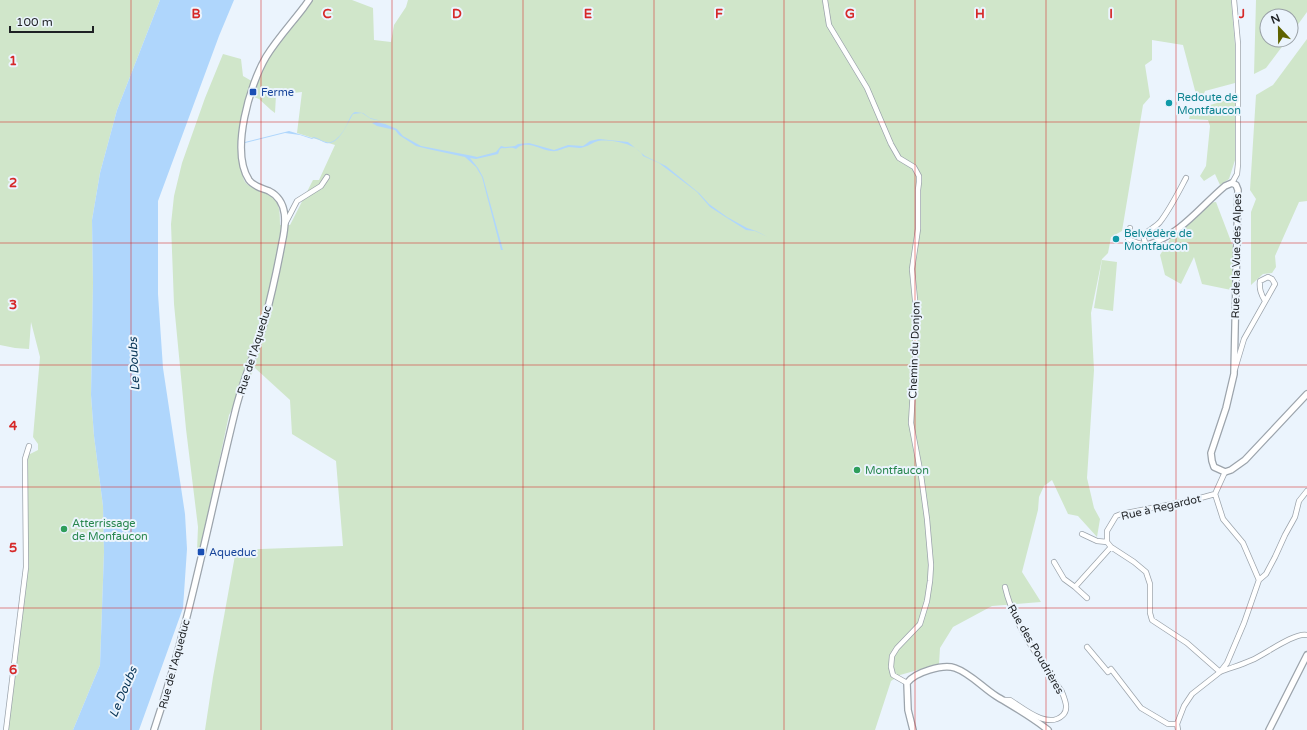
<svg xmlns="http://www.w3.org/2000/svg" width="1307" height="730" font-family="'Varela Round',sans-serif">
	<style>
		.green { fill: #d0e6ca; fill-rule: evenodd }
		.water { fill: #afd6fc }
		.lines { fill: none; stroke-linecap: round; stroke-linejoin: round }
		.minor-casing { stroke: #9ca4ac; stroke-width: 6 }
		.tertiary-casing { stroke: #9ca4ac; stroke-width: 8 }
		.minor { stroke: #fff; stroke-width: 4.5 }
		.tertiary { stroke: #fff; stroke-width: 5.5 }
		.grid { fill: none; stroke: #d62828; stroke-width: 1; stroke-opacity: 0.55 }
		.transit-dot { fill: #1a4fb4; stroke: #ebf4fd; stroke-width: 1.5 }
		.culture-dot { fill: #0f9aa8; stroke: #ebf4fd; stroke-width: 1.5 }
		.leisure-dot { fill: #2e9e5b; stroke: #ebf4fd; stroke-width: 1.5 }
		.labels { text-anchor: middle; stroke-width: 4; stroke-linejoin: round; paint-order: stroke }
		.transit-label { font-size: 11px; fill: #164399; stroke: #ebf4fd; text-anchor: start }
		.culture-label { font-size: 11px; fill: #0d838f; stroke: #ebf4fd; text-anchor: start }
		.street-label { font-size: 11px; fill: #1e2124; stroke: #ebf4fd }
		.leisure-label { font-size: 11px; fill: #27864d; stroke: #ebf4fd; text-anchor: start }
		.water-label { font-size: 12px; font-style: italic; fill: #012f51; stroke: #ebf4fd }
		.grid-label { font-size: 13px; text-anchor: middle; font-weight: bold; fill: #d62828; stroke: #ebf4fd; stroke-width: 4; stroke-linejoin: round; paint-order: stroke }
	</style>
	<rect width="100%" height="100%" fill="#ebf4fd"/>
	<path class="green" d="M0,0H160L117,110L100,173L92,220L93,283L91,395L94,436L103,506L104,552L100,665L73,730H6L26,567L25,459L28,455L38,450V444L33,437L40,357L31,322L29,349L15,348L0,345Z
		M309,0H352L373,8L374,40L391,42L394,25L406,7L408,0H1231L1235,45V83L1205,91L1203,96L1197,98L1183,45L1152,40V60L1145,65L1150,97L1143,105L1122,231L1111,237L1108,253L1102,259L1091,313L1094,370L1087,478L1094,508L1100,519L1097,537L1078,516L1068,514L1052,480L1044,486L1039,497L1038,510L1022,572L1041,602L992,606L953,627L940,648L939,664L900,675L891,681L875,730H205L213,677L236,550L343,546L336,461L292,434L290,400L255,368L229,415L200,551H197L198,527L186,429L174,304L171,224L174,196L182,163L205,98L223,54L241,59L243,76L255,83L260,69ZM302,92L297,133L335,145L319,180H313L290,225H280C280,204 279,198 258,190C253,188 248,186 245,182C243,179 243,174 242,170C235,142 240,122 249,95L259,99L271,110L275,113L276,95Z
		M1256,0H1307V12L1291,34V16H1267V40H1287L1266,68L1254,74Z
		M1307,39V201L1299,202L1275,256L1276,267L1272,273L1263,274L1251,285V212L1256,199L1250,190L1256,95L1273,85Z
		M1236,97V157L1229,179L1220,185L1215,174L1204,181L1200,176L1206,166L1210,126L1208,120L1189,119L1191,111Z
		M1216,202L1237,257L1236,291L1202,284L1194,257L1181,284L1165,275L1160,255L1174,233L1207,203Z
		M1102,260L1117,262L1113,311L1094,308Z"/>
	<path class="water" d="M160,0H234L219,36L158,201V294L163,368L185,514L187,549L183,608L139,730H73L100,665L104,552L103,506L94,436L91,395L93,283L92,220L100,173L117,110Z
		M355,112L363,113L370,118L382,121L371,119L362,113L353,114C348,122 339,146 326,143C323,142 318,139 314,138L312,139L300,135L285,133L245,143V142L289,131L312,138L314,137C318,138 322,141 326,142C335,145 345,130 348,122C350,118 351,114 355,112Z
		M376,122L385,124L397,129L403,136L421,146L473,156L477,157L496,152L501,146L505,147L515,146L518,144L529,143L554,150L568,145L583,146L590,141L599,139L628,142L645,156L666,166L699,193L709,204L727,217L747,228L756,231L768,237L755,231L746,230L727,218L710,207L697,192L659,163L643,156C638,144 611,139 598,141C593,142 589,146 584,147C579,149 575,147 569,147C563,148 558,152 551,151C540,150 526,139 516,149C511,146 507,149 502,148L500,149L498,154L476,159L470,158L478,168L483,177L503,250H501L482,177L476,167L465,157L428,149L416,146L399,135L395,130L377,126L372,123Z"/>
	<g class="lines">
		<defs>
			<path id="minor" d="M825,0L829,25L867,88L891,144L899,158L914,167L919,176V182L918,190V229L912,269L916,310L915,358L911,423L921,475L927,519L931,565L930,581L927,601L920,624L897,648L892,656L891,667L893,675L907,683
				M1232,183L1237,174L1238,164V44L1234,0
				M285,224L297,201L321,186L327,177
				M1130,228L1128,239L1138,243L1146,245
				M1148,245L1145,242L1143,236C1147,230 1155,228 1160,222C1170,209 1178,193 1186,178
				M1235,369L1244,339L1275,284L1272,279L1268,277L1260,281C1259,289 1261,294 1265,301
				M1215,494L1193,500L1121,514L1116,516L1107,531V542L1111,547L1134,562L1146,572L1150,584V613L1152,620L1187,643L1220,672
				M1082,534L1097,541L1107,542
				M1054,562L1064,579L1075,587L1111,547
				M1259,580L1266,574L1275,557L1285,535L1295,517L1299,501L1307,491
				M1075,587L1087,598
				M1087,647L1108,672L1111,669L1141,708L1168,724H1177
				M1220,672C1230,668 1241,665 1252,660C1264,655 1295,632 1307,635
				M1004,700H1010C1023,708 1048,730 1063,715C1069,709 1065,700 1062,692C1040,659 1014,626 1005,587
				M6,730L26,567L25,459L29,446
				M1178,730L1177,724L1184,706L1192,694L1220,672L1227,663L1244,623L1259,580L1243,543L1223,519L1215,494L1225,472"/>
			<path id="tertiary" d="M1148,245C1182,233 1199,208 1225,186L1232,183L1236,185L1238,190L1234,374L1226,408L1211,453L1212,461L1214,467L1225,472L1231,470L1245,460L1307,394
				M154,730C189,626 209,518 235,412C242,382 255,353 264,323C271,297 277,270 282,243C286,225 289,201 269,191C262,188 254,187 249,180C230,151 250,84 266,57C277,39 292,23 304,7L309,0
				M913,730L908,710L907,683C915,672 943,664 955,668C970,673 983,688 996,696C1014,707 1032,717 1048,730
				M1269,730L1307,655"/>
		</defs>
		<use href="#minor" class="minor-casing"/>
		<use href="#tertiary" class="tertiary-casing"/>
		<use href="#minor" class="minor"/>
		<use href="#tertiary" class="tertiary"/>
	</g>
	<path class="grid" d="M131,0V730M261,0V730M392,0V730M523,0V730M654,0V730M784,0V730M915,0V730M1046,0V730M1176,0V730M0,122H1307M0,243H1307M0,365H1307M0,487H1307M0,608H1307"/>
	<g class="transit-dot">
		<rect x="249" y="88" width="8" height="8" rx="2"/>
		<rect x="197" y="548" width="8" height="8" rx="2"/>
	</g>
	<g class="culture-dot">
		<circle cx="1169" cy="103" r="4"/>
		<circle cx="1116" cy="239" r="4"/>
	</g>
	<g class="leisure-dot">
		<circle cx="857" cy="470" r="4"/>
		<circle cx="64" cy="529" r="4"/>
	</g>
	<g class="labels">
		<g class="transit-label">
			<text x="261" y="96">Ferme</text>
			<text x="209" y="556">Aqueduc</text>
		</g>
		<g class="culture-label">
			<text x="1177" y="101">Redoute de<tspan x="1177" dy="13">Montfaucon</tspan></text>
			<text x="1124" y="237">Belvédère de<tspan x="1124" dy="13">Montfaucon</tspan></text>
		</g>
		<g class="street-label">
			<text transform="translate(1236 256) rotate(-89)" y="4">Rue de la Vue des Alpes</text>
			<text transform="translate(254 350) rotate(-73)" y="4">Rue de l'Aqueduc</text>
			<text transform="translate(914 350) rotate(-88)" y="4">Chemin du Donjon</text>
			<text transform="translate(1161 507) rotate(-13)" y="4">Rue à Regardot</text>
			<text transform="translate(1036 649) rotate(60)" y="4">Rue des Poudrières</text>
			<text transform="translate(174 664) rotate(-75)" y="4">Rue de l'Aqueduc</text>
		</g>
		<g class="leisure-label">
			<text x="865" y="474">Montfaucon</text>
			<text x="72" y="527">Atterrissage<tspan x="72" dy="13">de Monfaucon</tspan></text>
		</g>
		<g class="water-label">
			<text transform="translate(134 364) rotate(-93)" y="4">Le Doubs</text>
			<text transform="translate(123 692) rotate(-67)" y="4">Le Doubs</text>
		</g>
	</g>
	<g class="grid-label">
		<text x="196" y="18">B</text>
		<text x="327" y="18">C</text>
		<text x="457" y="18">D</text>
		<text x="588" y="18">E</text>
		<text x="719" y="18">F</text>
		<text x="850" y="18">G</text>
		<text x="980" y="18">H</text>
		<text x="1111" y="18">I</text>
		<text x="1242" y="18">J</text>
		<text x="13" y="65">1</text>
		<text x="13" y="187">2</text>
		<text x="13" y="309">3</text>
		<text x="13" y="430">4</text>
		<text x="13" y="552">5</text>
		<text x="13" y="674">6</text>
	</g>
	<g transform="translate(1279 28) rotate(338)"><circle r="19" fill="#ebf4fd" stroke="#99a0a6"/>
	<path d="M0-3L7 15L0 10L-7 15Z" fill="#5f6300"/>
	<text y="-6" font-size="11" font-weight="bold" text-anchor="middle" fill="#1e2124">N</text>
	</g>
	<path d="M10 26v6h83v-6" fill="none" stroke="#1e2124" stroke-width="2"/>
	<text x="16" y="26" font-size="12" fill="#1e2124" stroke="#ebf4fd" stroke-width="3" paint-order="stroke">100 m</text>
</svg>
